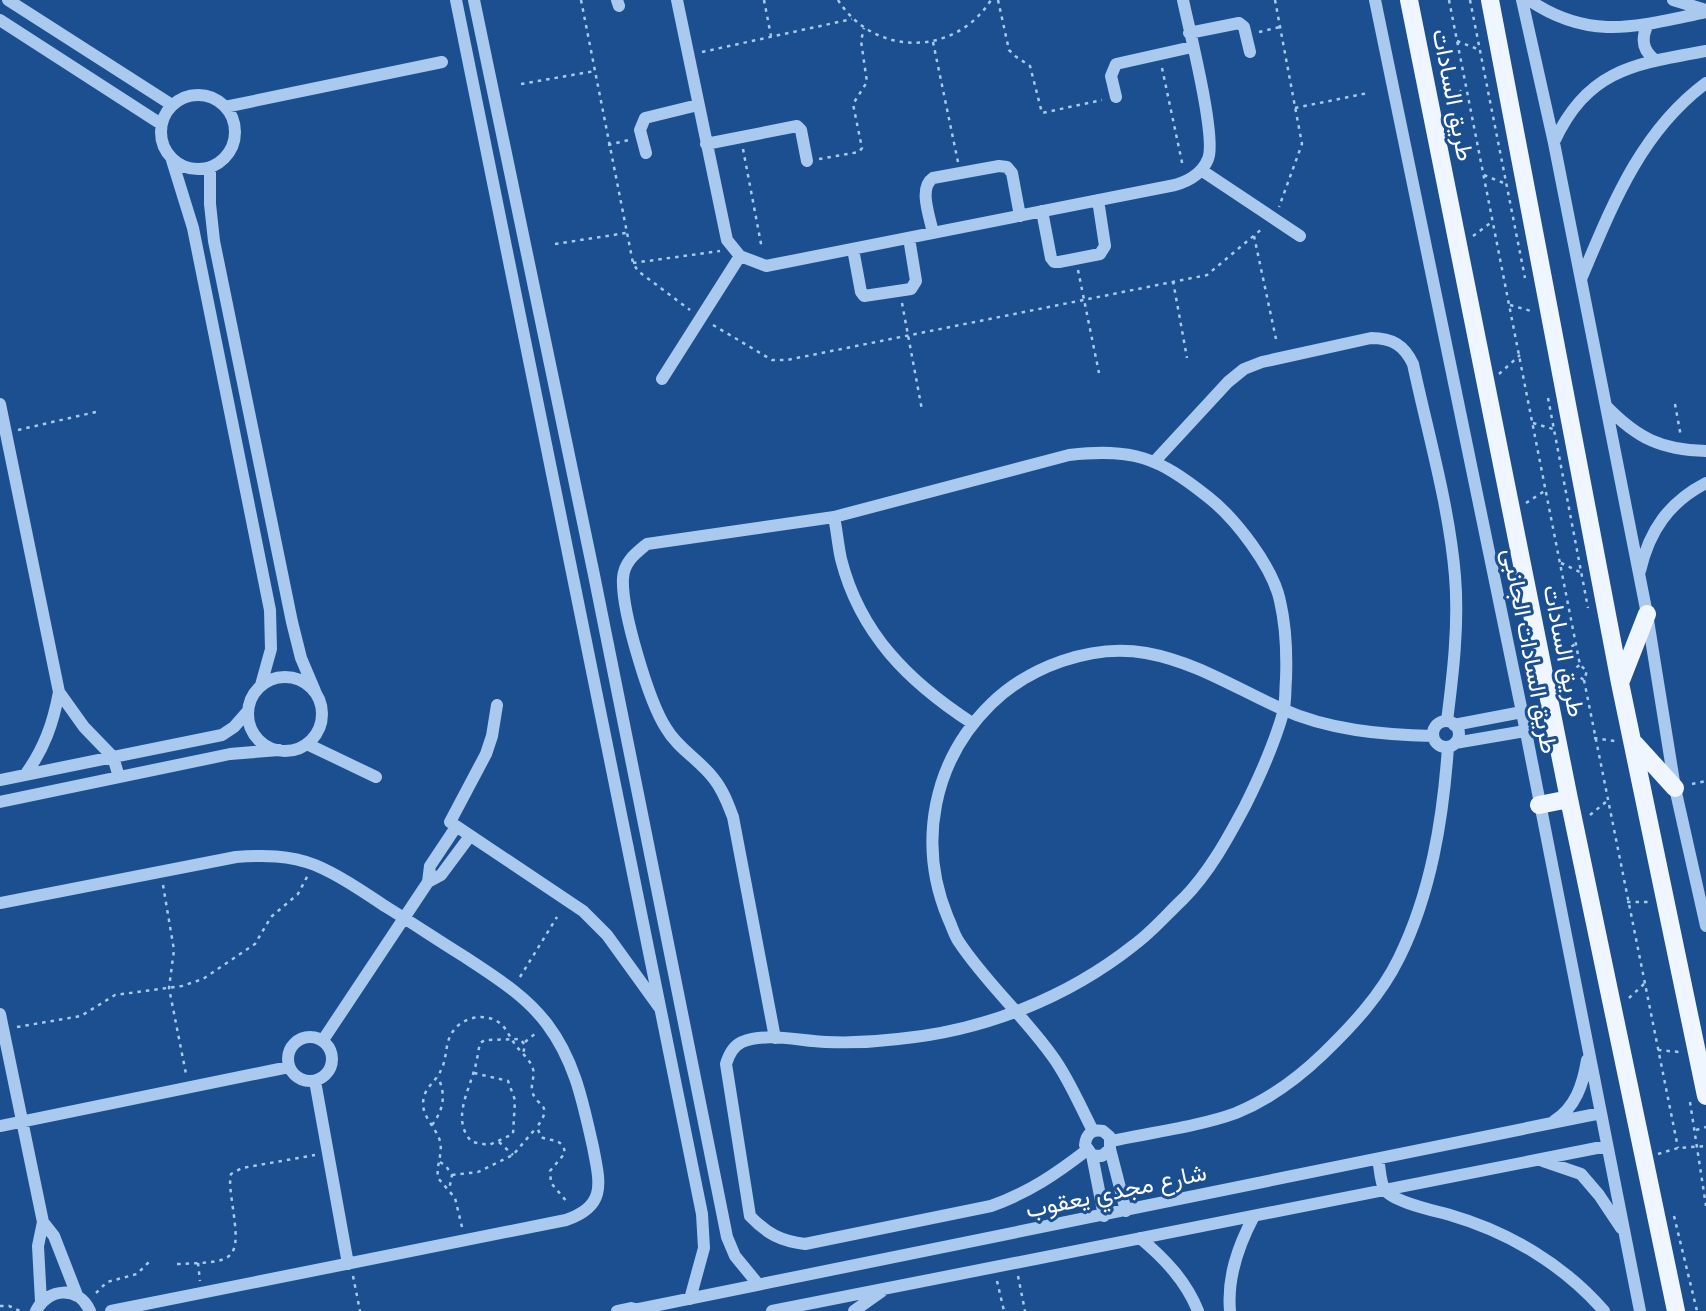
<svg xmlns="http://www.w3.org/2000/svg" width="1706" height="1311" font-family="Raleway,Vazirmatn,sans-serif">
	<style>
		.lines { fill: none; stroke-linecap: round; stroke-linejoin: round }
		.path { stroke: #a9c9ee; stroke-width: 2.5; stroke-dasharray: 3.5 5; stroke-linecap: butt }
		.minor { stroke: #a9c9ee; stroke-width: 12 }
		.major { stroke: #f0f6ff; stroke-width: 18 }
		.labels { text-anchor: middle; stroke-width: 6; stroke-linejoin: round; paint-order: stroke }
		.street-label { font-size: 24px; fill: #fff; stroke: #1b4f8f }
	</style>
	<rect width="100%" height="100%" fill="#1b4f8f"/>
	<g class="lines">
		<path class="path" d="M581,0L633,263L638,271L690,310
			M764,0L771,36
			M838,0C874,57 955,57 991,0
			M998,0L1009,50L1015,56L1030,66L1042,113L1102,100
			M1275,0L1302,144L1279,207
			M1449,0L1580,665L1587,671L1584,680L1575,674L1577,667L1580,665
			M1470,0L1525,278
			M1259,32L1280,27
			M1457,41L1480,50
			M933,42L958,162
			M702,52L852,19
			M1162,68L1183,167
			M521,84L595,71
			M1447,105L1464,88
			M1295,108L1368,93
			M608,145L629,140
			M743,149L762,249
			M819,159L859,152L862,148L853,104L867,82L861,41L864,28
			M1484,175L1506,184
			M1254,236L1276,339
			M1473,236L1493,221
			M555,244L626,233
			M633,263L720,251
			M1078,270L1099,373
			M1173,281L1187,358
			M902,303L922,410
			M1510,305L1531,311
			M713,325L772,360H787L1207,275L1263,228
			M1499,374L1520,355
			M1548,398L1588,608
			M1675,404L1681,437
			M1533,423L1553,429
			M18,430L100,411
			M1526,503L1546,490
			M1561,563L1580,572
			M1558,657L1575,644
			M1584,680L1678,1148
			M1594,738L1615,741
			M1692,784L1706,781
			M1590,815L1607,801
			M163,885L174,950L169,988L186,1074
			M1627,902H1648
			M520,977L557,917
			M1629,998L1644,984
			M17,1027L81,1016L115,995L182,986L203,979L255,944L271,917L298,894L308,875
			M525,1042L536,1033
			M1658,1050L1679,1052
			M474,1073L508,1081L515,1100L513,1134L489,1145L472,1142C452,1121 467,1095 474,1071C477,1062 478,1052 480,1043L485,1040L520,1039L525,1045L523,1054
			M1690,1102L1706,1206
			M432,1125C444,1109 446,1095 438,1077
			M1696,1130L1706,1127
			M499,1142L513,1155
			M1658,1154L1678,1148L1706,1146
			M440,1162L446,1166L452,1175L449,1190
			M452,1175L478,1172L513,1155L536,1128
			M1674,1216L1697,1311
			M462,1227L455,1198L438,1178C436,1165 443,1154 440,1141C435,1125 419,1115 424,1097C426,1087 437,1080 441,1070C448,1057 444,1042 454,1030C464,1016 489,1012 502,1025C508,1031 511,1040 517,1047C522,1053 531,1061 533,1069C535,1076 531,1083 532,1090C535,1108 555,1102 537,1127L541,1137C552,1142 563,1138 565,1153L550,1171L551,1183L568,1203
			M198,1263L200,1281
			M177,1264C237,1262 241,1262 232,1202C231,1193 229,1183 231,1174L242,1168L315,1155
			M353,1276L360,1311
			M1018,1276L1025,1311
			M997,1281L1004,1311
			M96,1293L107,1282L137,1274L152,1259
			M0,1306H9L20,1311"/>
		<path class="minor" d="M8,0L172,105
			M456,0L702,1214L704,1248L690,1299
			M474,0L594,575L727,1237L735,1256L758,1284
			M617,0L619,6
			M677,0L727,240L740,256L766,266L1175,185C1189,181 1202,174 1208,159C1217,138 1189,29 1183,0
			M1375,0L1522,712L1640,1311
			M1522,0L1554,143L1647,614L1675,788L1706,926
			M1529,0C1591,42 1638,26 1706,12
			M1673,0L1706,10
			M0,20L161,124
			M1648,24C1641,38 1642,50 1655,60
			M1189,33L1239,23L1244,27L1250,52
			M161 132a37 37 0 1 1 74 0a37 37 0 1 1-74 0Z
			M1116,97L1111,76L1116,64L1192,47
			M225,107L442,62
			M1554,142C1588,69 1634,64 1706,51
			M706,144L797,126L801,130L807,161
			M646,153L640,130L645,118L698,105
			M171,157L193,228L270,610L271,649L261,685
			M210,167V204L214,241L292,622L301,658L315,691
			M1201,170L1300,236
			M1042,211L1051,258L1054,262H1059L1100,254L1105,246L1098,200
			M933,233C930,217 918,188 933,178L999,166L1007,167L1012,173L1020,216
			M853,249L861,292L864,296L911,289L916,281L909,238
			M1581,279C1612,206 1640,132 1706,83
			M662,379L740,256
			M0,404L59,692C53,724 44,749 25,775
			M1606,406C1637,438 1661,450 1706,451
			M1155,461L1228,382L1244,369L1262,362L1371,338C1392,338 1404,345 1413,364C1428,434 1449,505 1455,576C1459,624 1453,674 1447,721
			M834,517C837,531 838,546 841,559C860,634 909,682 972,723
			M1640,571C1649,531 1669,502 1706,483
			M248 714a37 37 0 1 1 74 0a37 37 0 1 1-74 0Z
			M59,692L84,727L113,757L119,777
			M497,705L492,736L486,754L450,822L583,911L607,935L659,1007
			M1433 734a13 13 0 1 1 26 0a13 13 0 1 1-26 0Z
			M1454,725L1522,712
			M1455,743L1525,731
			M307,744L376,777
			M0,780L222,735L234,727L248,711
			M0,802L230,754L279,750
			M428,882L441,875L470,836
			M0,903L236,857C264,855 289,855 315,865C341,876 365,893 388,908C414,924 439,941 465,957C495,977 525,995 547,1024C575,1061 583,1103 593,1147C600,1183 607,1206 566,1220L111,1311
			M0,1014L43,1222L38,1246L41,1302
			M288 1059a22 22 0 1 1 44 0a22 22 0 1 1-44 0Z
			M775,1038L733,817C728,804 723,790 714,779C700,760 678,749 666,728C649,702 621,609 623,578C624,562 635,554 647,544L834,517L1069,455C1133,448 1158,457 1208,497C1235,518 1273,567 1280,601C1286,627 1287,653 1286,679C1285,690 1286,702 1283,713C1274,745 1260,776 1245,806C1228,838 1209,873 1183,899C1167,914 1152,932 1134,945C1067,998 984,1031 898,1039C874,1042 850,1043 826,1042C799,1041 767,1032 742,1042C733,1046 729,1054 726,1064L750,1216C767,1234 781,1241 805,1244L991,1206C1028,1193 1056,1174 1087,1150
			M323,1040L428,882L430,866L456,827
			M315,1081L348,1264
			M1554,1121C1576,1107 1583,1084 1587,1060
			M0,1126L289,1067
			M1093,1131C1080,1106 1069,1079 1053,1057C1024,1016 986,983 959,942C954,935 952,926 948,918C917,843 933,761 991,704C1029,667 1092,643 1146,653C1196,662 1237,689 1282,709C1328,730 1383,735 1433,736
			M1111,1141C1149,1133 1201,1126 1236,1113C1268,1100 1298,1078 1323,1054C1352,1026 1381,995 1399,958C1431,893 1443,819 1448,747
			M1110,1149L1126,1211
			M1092,1155L1102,1156L1110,1149V1137L1103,1131C1092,1129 1086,1134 1085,1145L1092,1155L1104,1216
			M1378,1159C1380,1167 1380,1183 1385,1190C1393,1202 1436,1211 1450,1215C1509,1232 1564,1265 1604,1311
			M1543,1161L1581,1174L1599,1195L1621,1228
			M43,1222L54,1236L77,1295
			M1140,1238C1165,1259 1186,1281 1198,1311
			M639,1309L1601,1113
			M36,1311C48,1287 79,1286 90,1311
			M617,1311L631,1308L644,1311
			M772,1311L1607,1146
			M854,1311L882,1291
			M1230,1311C1227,1277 1238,1246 1254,1216"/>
		<path class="major" d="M1409,0L1569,799L1676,1311
			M1490,0L1620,683L1706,1096
			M1620,683L1647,614
			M1635,744L1675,788
			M1539,805L1569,799"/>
	</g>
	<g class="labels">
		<g class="street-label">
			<text transform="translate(1453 95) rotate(79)" y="8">طريق السادات</text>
			<text transform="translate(1530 651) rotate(79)" y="8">طريق السادات الجانبى</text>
			<text transform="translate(1564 651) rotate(79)" y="8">طريق السادات</text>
			<text transform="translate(1116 1191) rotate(-12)" y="8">شارع مجدي يعقوب</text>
		</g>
	</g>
</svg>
